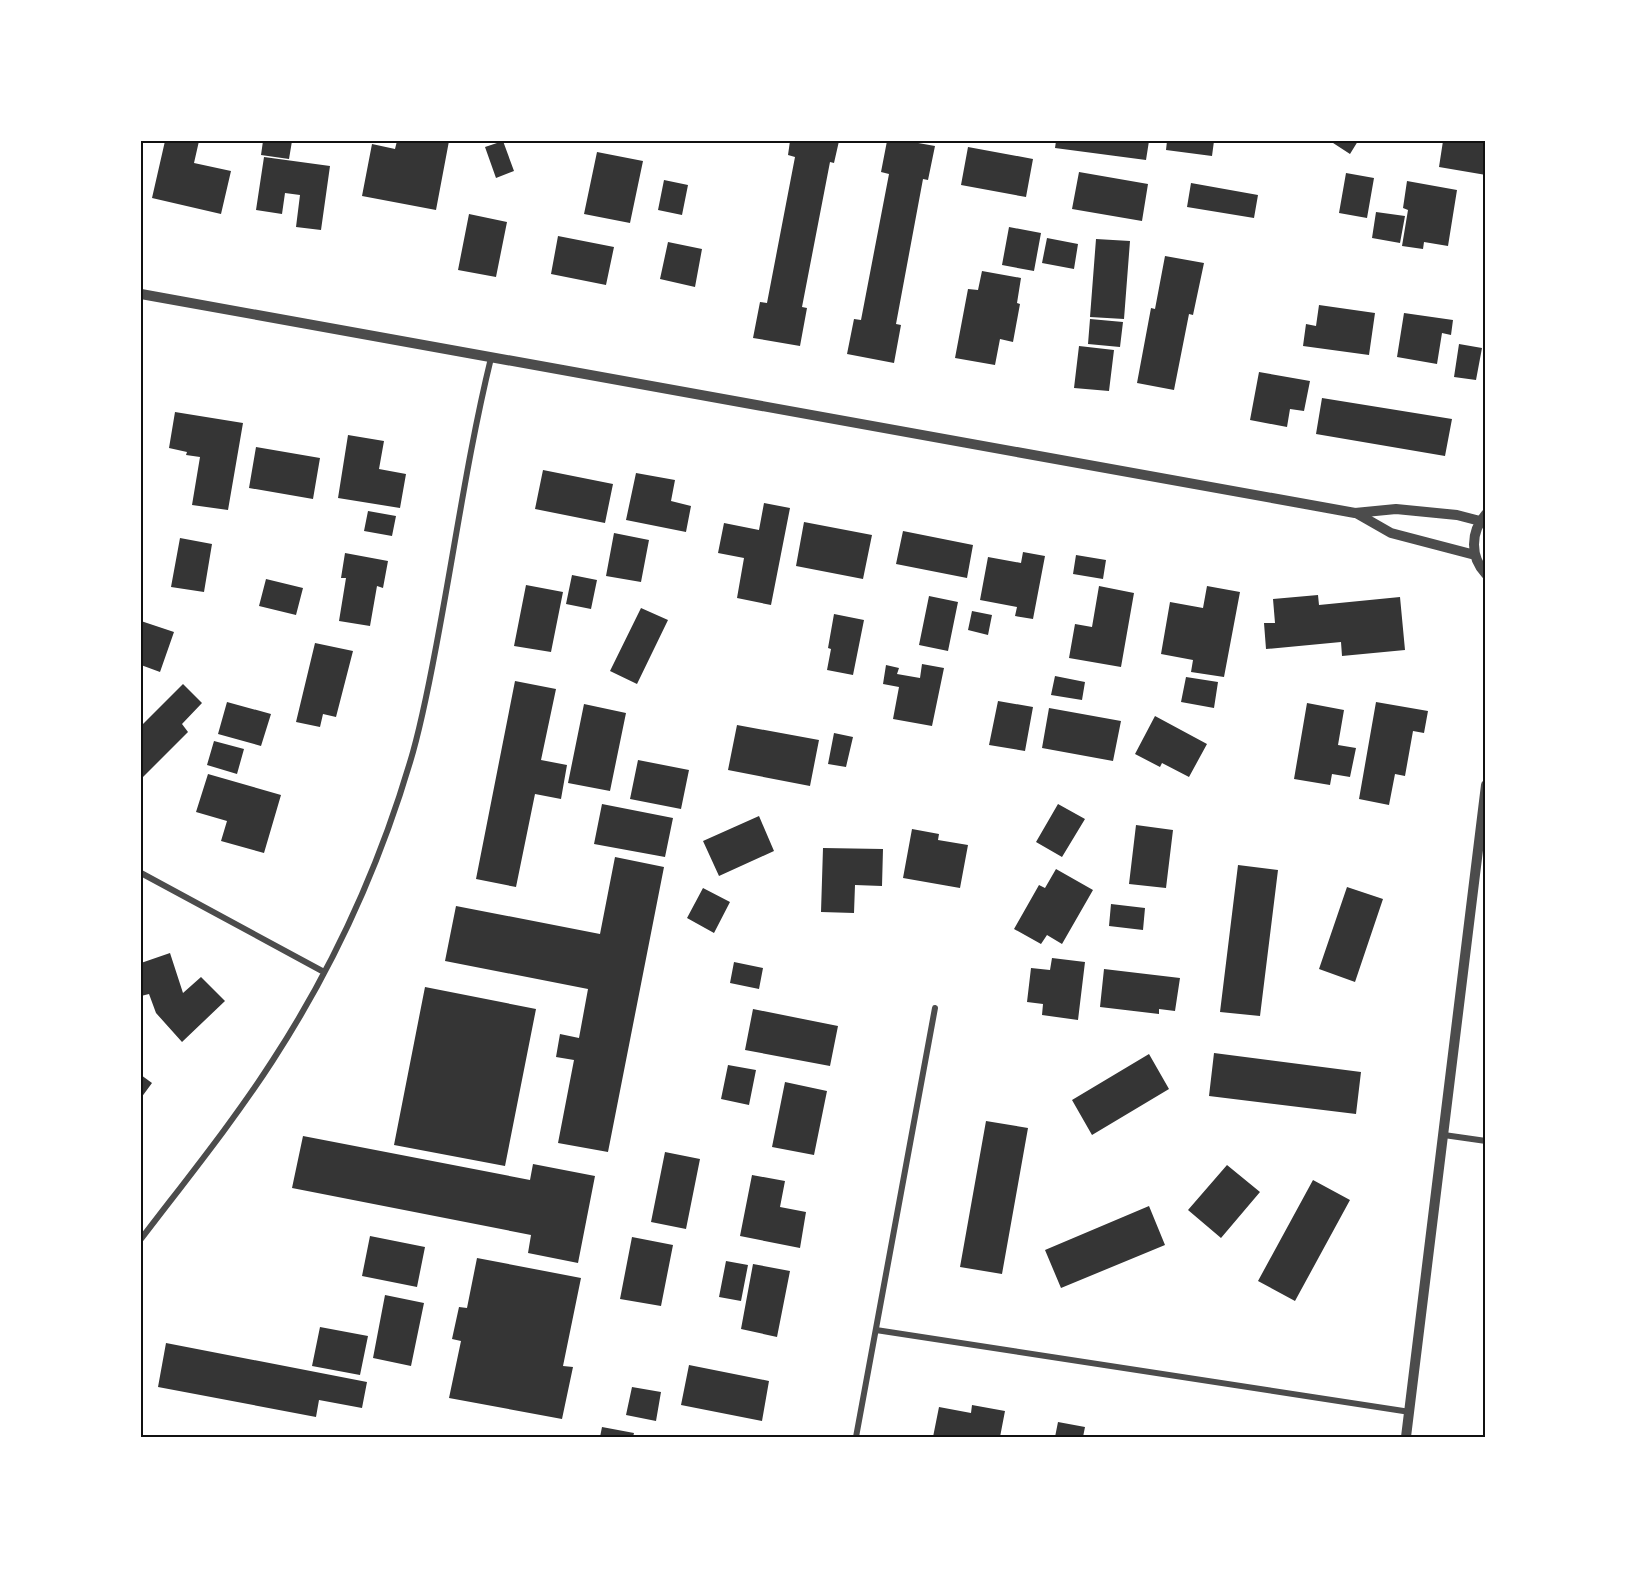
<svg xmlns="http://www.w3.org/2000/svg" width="1627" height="1578" font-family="Ubuntu,sans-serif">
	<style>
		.building { fill: #353535 }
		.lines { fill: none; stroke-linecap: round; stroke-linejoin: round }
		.minor { stroke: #4c4c4c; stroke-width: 6 }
		.tertiary { stroke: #4c4c4c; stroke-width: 10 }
		.neatline { fill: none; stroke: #111; stroke-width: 2 }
	</style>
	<rect width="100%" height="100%" fill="#fff"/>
	<path class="building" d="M165,141H199L194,163L231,171L221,214L152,198Z
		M263,141H292L289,159L261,155Z
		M397,141H449L436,210L362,196L372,144L395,149Z
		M503,141L514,171L496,178L485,147Z
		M790,141H839L834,163L830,162L802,307L807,308L800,346L753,338L760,302L767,303L795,157L788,155Z
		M887,141H907L935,146L928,180L923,179L896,324L901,325L894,363L847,354L854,319L861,320L889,174L881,172Z
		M1056,141H1149L1146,160L1055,148Z
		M1167,141H1214L1212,156L1166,150Z
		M1330,141H1358L1350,154Z
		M1443,141H1486V175L1439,167Z
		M968,147L1033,159L1026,197L961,185Z
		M597,152L643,161L630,223L584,214Z
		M264,157L330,166L321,230L296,227L300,195L285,193L282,214L256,210Z
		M1079,172L1148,184L1142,221L1072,209Z
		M1346,173L1374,178L1367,218L1339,213Z
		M664,180L688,185L682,215L658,210Z
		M1407,181L1457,190L1448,246L1424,242L1423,249L1402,246L1408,210L1403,208Z
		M1191,183L1258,195L1254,218L1187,207Z
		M1376,212L1405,216L1400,243L1372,238Z
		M469,214L507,222L496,277L458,270Z
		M1009,227L1041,233L1034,271L1002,265Z
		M558,236L614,247L606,285L551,274Z
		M1047,238L1078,244L1074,269L1042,263Z
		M1096,239L1130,241L1124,319L1090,317Z
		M668,242L702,249L695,287L660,279Z
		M1165,256L1204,263L1193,315L1189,314L1174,390L1137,383L1151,308L1155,309Z
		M982,271L1021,278L1017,303L1020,304L1013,342L1000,339L995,365L955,358L968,289L978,290Z
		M1319,305L1375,313L1369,355L1303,346L1306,324L1316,326Z
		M1404,313L1453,320L1451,335L1442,333L1437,364L1397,357Z
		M1090,319L1123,322L1120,347L1088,344Z
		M1459,344L1482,348L1476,380L1454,377Z
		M1079,346L1114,350L1109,391L1074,388Z
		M1259,372L1310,381L1304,411L1290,409L1287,427L1250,420Z
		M1322,398L1452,419L1445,456L1316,434Z
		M175,412L243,423L228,510L192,505L200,457L186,455L187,452L169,448Z
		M348,435L384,441L379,469L406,474L400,508L338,498Z
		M256,447L320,458L313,499L249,488Z
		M543,470L613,484L605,523L535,509Z
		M636,473L675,480L671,501L691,506L686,532L626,520Z
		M764,503L790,508L771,605L737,598L744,558L718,553L724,523L759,530Z
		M368,511L396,516L392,536L364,531Z
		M804,522L872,535L863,579L796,566Z
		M903,531L973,545L967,578L896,564Z
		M614,533L649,540L641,582L606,576Z
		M180,538L212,544L204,592L171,587Z
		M1023,552L1045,556L1033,619L1015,616L1017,607L980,600L988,557L1021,563Z
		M345,553L388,561L383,588L377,586L370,626L339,621L346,578H341Z
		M1076,555L1106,560L1103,579L1073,574Z
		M572,575L597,580L591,609L566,604Z
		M266,579L303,588L296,615L259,606Z
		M526,585L563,592L551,652L514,646Z
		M1099,586L1134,593L1121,667L1069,658L1075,624L1092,627Z
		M1207,586L1240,592L1224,677L1191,672L1193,660L1161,654L1170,602L1203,608Z
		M1318,595L1319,605L1400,597L1405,650L1342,656L1341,642L1266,649L1264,623H1275L1273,599Z
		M929,596L958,602L948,651L919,645Z
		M641,608L668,620L637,684L610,671Z
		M972,611L992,615L988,635L968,630Z
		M834,614L864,620L853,675L827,670L831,649L828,648Z
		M141,621L174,632L160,672L141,665Z
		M315,643L353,651L336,717L323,714L320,727L296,722Z
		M922,664L944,668L932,726L893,719L899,687L883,684L886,665L899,668L897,674L920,678Z
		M1055,676L1085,682L1082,700L1051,695Z
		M1186,677L1218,682L1214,708L1181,702Z
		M515,681L556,689L541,760L567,765L561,799L535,794L516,887L476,879Z
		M183,684L202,703L182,724L188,732L141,779V726Z
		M998,701L1033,707L1025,751L989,745Z
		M227,702L271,714L261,746L218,734Z
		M1376,702L1428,711L1424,733L1413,731L1405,776L1395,774L1389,805L1359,799Z
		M1307,703L1344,710L1338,745L1356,748L1350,777L1332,774L1330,785L1294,779Z
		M584,704L626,713L610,791L568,783Z
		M1049,708L1121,721L1113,761L1042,748Z
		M1155,716L1207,744L1189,777L1162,763L1160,767L1135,754Z
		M737,725L819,740L810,786L728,770Z
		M834,733L853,737L846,767L828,764Z
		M214,741L244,749L237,774L207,765Z
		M638,760L689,770L681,809L630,799Z
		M208,774L281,795L264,853L221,841L227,821L196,812Z
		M602,804L673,818L665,857L594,844Z
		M1058,804L1085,819L1062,857L1036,842Z
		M759,816L774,851L719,876L703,841Z
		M1136,825L1173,830L1166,888L1129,884Z
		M912,829L939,834L938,840L968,845L960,888L903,878Z
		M823,848L883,849L882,886L855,885L854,913L821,912Z
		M615,857L664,867L608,1152L558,1143L574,1060L556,1057L560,1034L579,1038L588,989L445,961L456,906L600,934Z
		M1238,865L1278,870L1260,1016L1220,1012Z
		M1056,869L1093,890L1062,944L1047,935L1041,944L1014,929L1039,885L1045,888Z
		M1347,887L1383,899L1355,982L1319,969Z
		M703,888L730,902L714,933L687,918Z
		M1111,904L1145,908L1143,930L1109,926Z
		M170,953L183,993L201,977L225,1001L182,1042L156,1013L149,994L141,996V963Z
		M1052,958L1085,962L1078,1020L1042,1015L1043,1004L1027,1002L1031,968L1050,970Z
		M734,962L763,968L759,989L730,983Z
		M1104,969L1180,978L1175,1011L1159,1009V1014L1100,1007Z
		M425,987L536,1009L505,1166L394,1145Z
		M753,1009L838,1026L830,1066L745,1050Z
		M1214,1053L1361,1072L1356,1114L1209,1096Z
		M1149,1054L1169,1089L1092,1135L1072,1100Z
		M728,1065L756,1070L749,1105L721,1099Z
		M141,1075L152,1083L141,1098Z
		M785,1082L827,1091L814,1155L772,1147Z
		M986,1121L1028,1128L1002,1274L960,1267Z
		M303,1136L530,1180L533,1164L595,1176L578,1263L528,1253L531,1235L292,1188Z
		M665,1152L700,1159L686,1229L651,1222Z
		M1227,1165L1260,1192L1221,1238L1188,1210Z
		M752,1175L785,1181L780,1207L806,1212L800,1248L740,1236Z
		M1313,1180L1350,1200L1295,1301L1258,1281Z
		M1149,1206L1165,1245L1061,1288L1045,1250Z
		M370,1236L425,1247L417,1287L362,1276Z
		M632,1237L673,1245L661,1306L620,1299Z
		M477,1258L581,1278L563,1366L573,1367L562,1419L449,1398L461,1341L452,1339L459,1307L467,1308Z
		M726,1261L748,1265L741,1301L719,1297Z
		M753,1264L790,1271L777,1337L741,1329Z
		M385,1295L424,1303L411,1366L373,1358Z
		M320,1327L368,1336L360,1375L312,1366Z
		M166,1343L367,1382L362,1408L319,1400L316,1417L158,1387Z
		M689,1365L769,1381L762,1421L681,1405Z
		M632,1387L661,1392L656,1421L626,1415Z
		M972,1405L1005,1411L1000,1437H933L939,1407L971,1413Z
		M1058,1422L1085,1427L1083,1437H1055Z
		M602,1427L634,1433L633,1437H600Z"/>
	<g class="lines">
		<path class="minor" d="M141,873L324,972
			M1444,1135L1486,1141
			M141,1239C186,1180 233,1122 273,1060C334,966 382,860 413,752C425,709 433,664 441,620C457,533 470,444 491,358
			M876,1330L1410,1412
			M856,1437L935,1008"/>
		<path class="tertiary" d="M141,294L1355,513L1396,509L1457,515L1480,521
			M1356,513L1391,533L1475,555
			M1486,514C1470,532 1470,557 1486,574
			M1406,1437L1486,785"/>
	</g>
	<rect width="1627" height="1578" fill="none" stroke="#ffffff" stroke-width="285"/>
	<rect x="142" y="142" width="1342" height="1294" class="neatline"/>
</svg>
